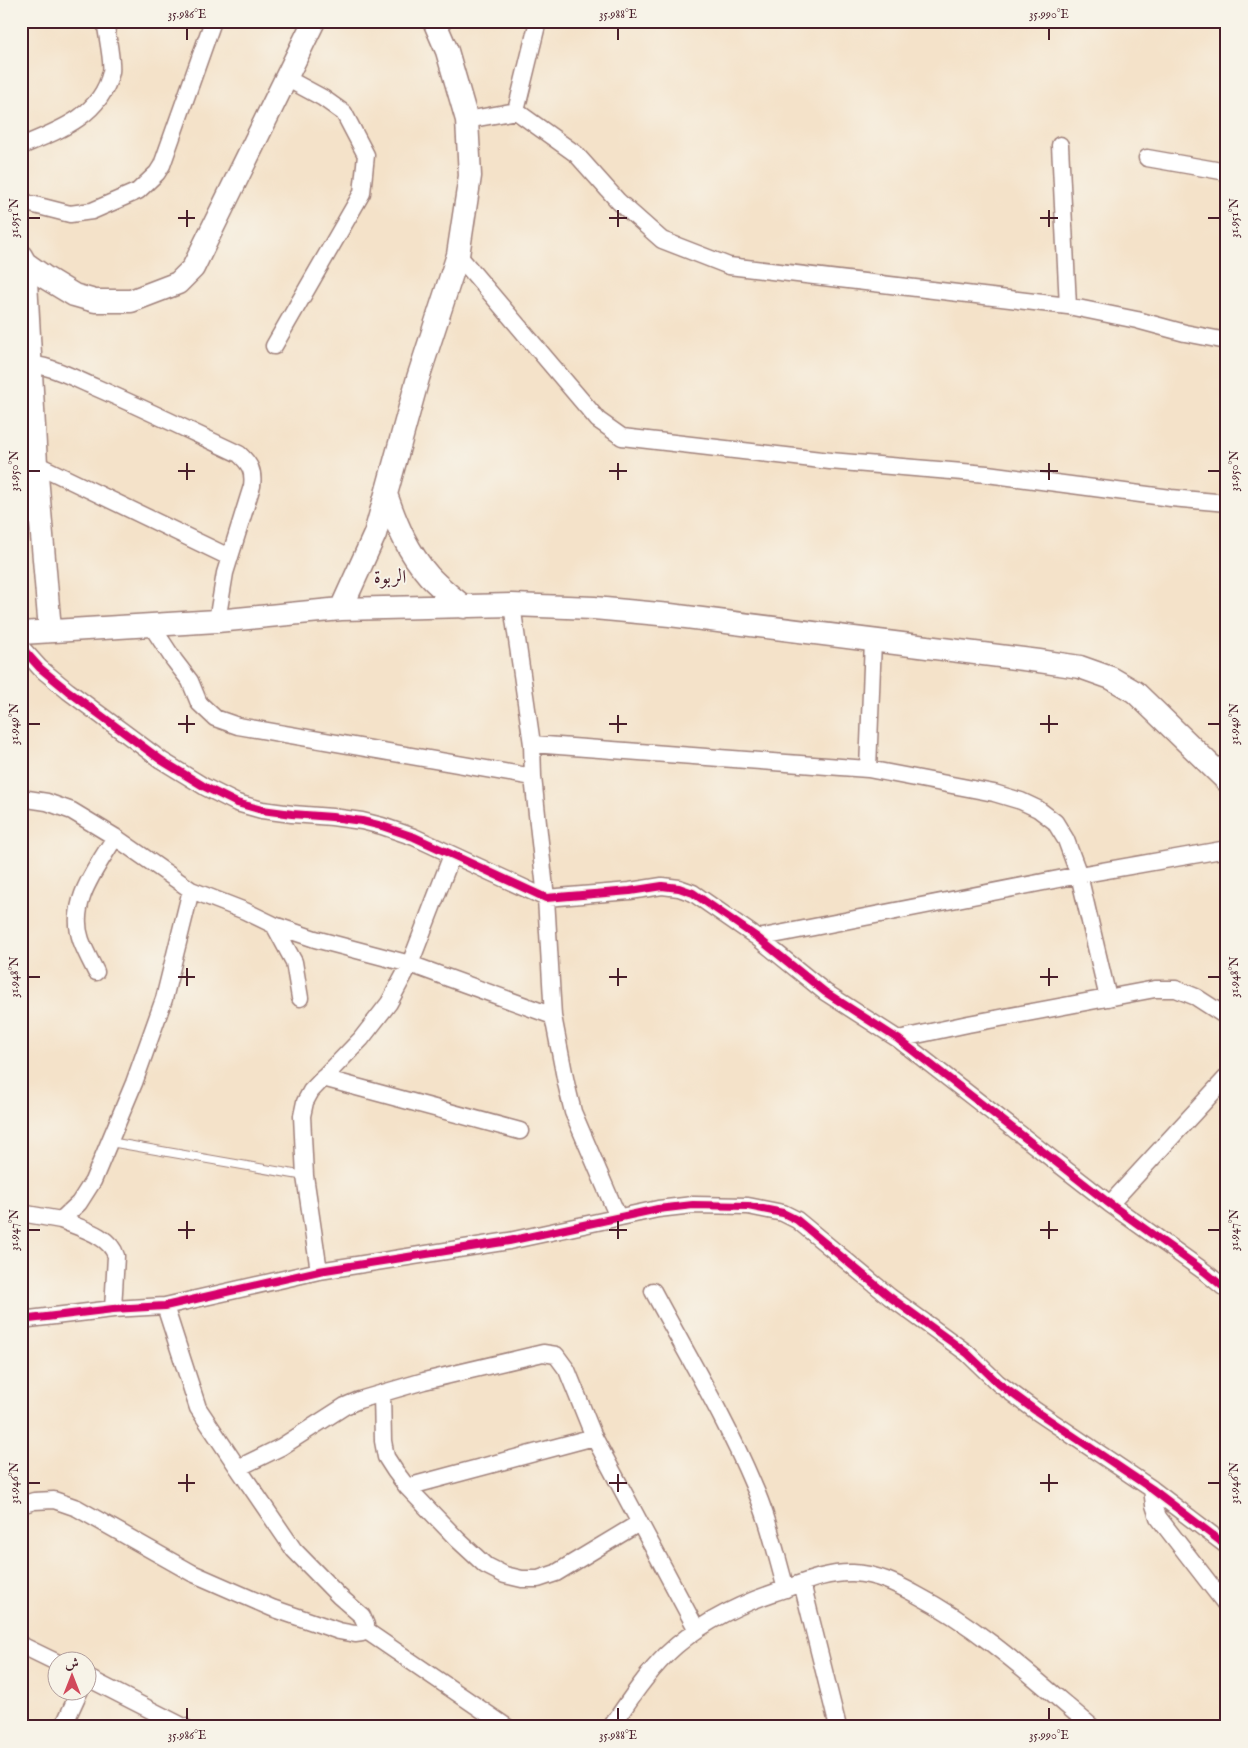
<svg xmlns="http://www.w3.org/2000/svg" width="1248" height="1748" font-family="'IM FELL English',Amiri,serif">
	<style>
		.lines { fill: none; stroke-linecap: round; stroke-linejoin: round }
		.lane-casing { stroke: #9f807a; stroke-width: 10 }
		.street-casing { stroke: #9f807a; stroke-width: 19 }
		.secondary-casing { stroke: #9f807a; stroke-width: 25 }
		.lane { stroke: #fff; stroke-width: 8 }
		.street { stroke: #fff; stroke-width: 16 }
		.secondary { stroke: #fff; stroke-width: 22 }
		.cycleway-casing { stroke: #f7f3e8; stroke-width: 11 }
		.cycleway { stroke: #d6006c; stroke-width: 8 }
		.ticks { fill: none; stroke: #4a1f2b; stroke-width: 2 }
		.labels { text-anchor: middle; stroke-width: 4; stroke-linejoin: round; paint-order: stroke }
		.neighbourhood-label { font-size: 19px; fill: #4a1f2b; stroke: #f7f3e8 }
		.neatline { fill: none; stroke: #4a1f2b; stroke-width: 2 }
		.ticks-label { font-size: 12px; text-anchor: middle; fill: #4a1f2b }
	</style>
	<rect width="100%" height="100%" fill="#f7f3e8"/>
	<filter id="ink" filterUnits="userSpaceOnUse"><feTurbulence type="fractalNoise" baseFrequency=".02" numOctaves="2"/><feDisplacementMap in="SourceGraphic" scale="10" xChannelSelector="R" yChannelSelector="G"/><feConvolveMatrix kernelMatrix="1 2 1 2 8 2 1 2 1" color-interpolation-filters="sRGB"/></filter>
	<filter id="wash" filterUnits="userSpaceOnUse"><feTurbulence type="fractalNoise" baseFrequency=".0096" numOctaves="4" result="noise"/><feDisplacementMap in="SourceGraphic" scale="20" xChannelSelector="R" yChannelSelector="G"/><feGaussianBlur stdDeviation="1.12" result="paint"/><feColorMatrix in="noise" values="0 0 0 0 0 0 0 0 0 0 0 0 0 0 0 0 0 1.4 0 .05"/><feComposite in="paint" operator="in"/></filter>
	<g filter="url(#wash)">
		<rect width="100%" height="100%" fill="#f4e2c9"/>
	</g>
	<g filter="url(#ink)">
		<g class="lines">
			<defs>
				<path id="lane" d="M110,1142L305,1176"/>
				<path id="street" d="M516,111L538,21
					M467,120L516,111L576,154L618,201L662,240L729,266L1068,306L1137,320L1185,333L1227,341
					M1060,145L1068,306
					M21,146C58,131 101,116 111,72C113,63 107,36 106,26L103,21
					M1147,158L1227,172
					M21,198L27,203L70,214L92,211L138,191L157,173L162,165L213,21
					M458,255L598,420L622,437L830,461L987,474L1171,498L1227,503
					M274,346L362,193L366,155L344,113L323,98L286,78
					M21,364C48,363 73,378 97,388C145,409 192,432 239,454C250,464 254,471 252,486L225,573L217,621
					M36,464L229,557
					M512,605L532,744L533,777L546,898L553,1016L566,1083L573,1112L618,1217
					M151,625L174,660L190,681L199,703L215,718L238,726L533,777
					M873,641L868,769L994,793L1021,801L1038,809L1055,822L1066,840L1079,875L1108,998
					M21,647L40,668L68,691L161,760L205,787L237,803L262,810L292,814L332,817L362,821L382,826L414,837L546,898L630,891L662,886L679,888L693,893L758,938L825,992L898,1039L1110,1204L1205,1272L1227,1290
					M532,744L868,769
					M21,798L47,802L72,811L115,837L191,890L245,911L274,925L294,962L300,998
					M274,925L315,939L410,964L553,1016
					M758,938L1079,875L1227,849
					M96,972C91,962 85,951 81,940C68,902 97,868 115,837
					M898,1039L968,1024L1155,989H1176L1196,997L1227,1017
					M323,1078L520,1131
					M1110,1204L1227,1077
					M21,1213L61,1220L79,1203L93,1181L134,1083L164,999L191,890
					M61,1220C79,1228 110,1235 116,1256L113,1309
					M319,1271L305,1176L302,1116L305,1102L311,1091L361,1039L389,1003L410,964L452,855
					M653,1291C687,1355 725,1417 753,1484C768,1517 776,1554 786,1589
					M165,1306L198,1408L238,1468L281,1447L345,1406L359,1400L424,1381L543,1353L556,1355L567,1370L594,1437L697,1630
					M21,1320L113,1309L165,1306L319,1271L509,1241L658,1209L693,1205L748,1206L783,1213L797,1220L890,1297L967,1353L998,1383L1036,1411L1152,1489L1227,1546
					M382,1394L383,1441L386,1457L395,1471L407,1487L458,1540L485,1565L505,1575L522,1579H538L556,1573L639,1523
					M407,1487L594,1437
					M1152,1489L1154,1505L1158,1517L1227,1606
					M21,1505L34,1501L54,1500L77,1508L192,1573L272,1608L339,1631L355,1634L362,1633L365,1630L366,1625L362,1616L339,1596L294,1550L238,1468
					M802,1583L838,1727
					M365,1630L507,1727
					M21,1645L58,1663
					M88,1678L184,1727
					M63,1727L80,1690
					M611,1727C628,1702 645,1676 666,1655C696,1626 735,1606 773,1593C800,1584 825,1572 853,1573C877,1574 897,1584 917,1595C982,1629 1036,1680 1092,1727"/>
				<path id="secondary" d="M21,256L25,263L46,278L74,295L95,301H131L178,283L193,268L314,21
					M25,263L36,464L50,630
					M387,497C397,526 408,552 429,576C439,587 452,597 464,607
					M341,609L375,534L418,378L458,255L470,176L467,120L447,51L434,21
					M21,633L217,621L341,609L512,605L594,608L670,615L1039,661L1080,667L1111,678L1135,692L1227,781"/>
			</defs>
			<use href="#lane" class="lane-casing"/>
			<use href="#street" class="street-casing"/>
			<use href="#secondary" class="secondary-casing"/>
			<use href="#lane" class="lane"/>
			<use href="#street" class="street"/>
			<use href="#secondary" class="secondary"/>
			<defs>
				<path id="cycleway" d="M21,647L40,668L68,691L161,760L205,787L237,803L262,810L292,814L332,817L362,821L382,826L414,837L546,898L630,891L662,886L679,888L693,893L758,938L825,992L898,1039L1110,1204L1205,1272L1227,1290
					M21,1320L113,1309L165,1306L319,1271L509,1241L658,1209L693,1205L748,1206L783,1213L797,1220L890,1297L967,1353L998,1383L1036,1411L1152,1489L1227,1546"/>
			</defs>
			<use href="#cycleway" class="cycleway-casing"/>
			<use href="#cycleway" class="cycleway"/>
		</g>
	</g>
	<path class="ticks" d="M187,28V40M618,28V40M1049,28V40M187,210V227M618,210V227M1049,210V227M28,218H40M178,218H195M609,218H627M1040,218H1058M1208,218H1220M187,463V480M618,463V480M1049,463V480M28,471H40M178,471H195M609,471H627M1040,471H1058M1208,471H1220M187,715V733M618,715V733M1049,715V733M28,724H40M178,724H195M609,724H627M1040,724H1058M1208,724H1220M187,968V986M618,968V986M1049,968V986M28,977H40M178,977H195M609,977H627M1040,977H1058M1208,977H1220M187,1221V1239M618,1221V1239M1049,1221V1239M28,1230H40M178,1230H195M609,1230H627M1040,1230H1058M1208,1230H1220M187,1474V1492M618,1474V1492M1049,1474V1492M28,1483H40M178,1483H195M609,1483H627M1040,1483H1058M1208,1483H1220M187,1708V1720M618,1708V1720M1049,1708V1720"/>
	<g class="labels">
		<g class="neighbourhood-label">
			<text x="390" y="583">الربوة</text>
		</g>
	</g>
	<rect width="1248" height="1748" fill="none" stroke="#f7f3e8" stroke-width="55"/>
	<g transform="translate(72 1676)"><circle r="24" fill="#f7f3e8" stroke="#b29e9c"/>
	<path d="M0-4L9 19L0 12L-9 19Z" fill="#d1495b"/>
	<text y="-8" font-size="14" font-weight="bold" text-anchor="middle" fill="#4a1f2b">ش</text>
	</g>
	<rect x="28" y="28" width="1192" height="1692" class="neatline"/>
	<g class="ticks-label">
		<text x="187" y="18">35.986°E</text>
		<text x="618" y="18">35.988°E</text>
		<text x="1049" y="18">35.990°E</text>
		<text transform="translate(14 218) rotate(-90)" y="4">31.951°N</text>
		<text transform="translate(1234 218) rotate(-90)" y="4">31.951°N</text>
		<text transform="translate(14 471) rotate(-90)" y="4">31.950°N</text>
		<text transform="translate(1234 471) rotate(-90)" y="4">31.950°N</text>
		<text transform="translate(14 724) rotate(-90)" y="4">31.949°N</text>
		<text transform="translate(1234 724) rotate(-90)" y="4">31.949°N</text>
		<text transform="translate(14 977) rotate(-90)" y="4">31.948°N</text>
		<text transform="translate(1234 977) rotate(-90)" y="4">31.948°N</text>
		<text transform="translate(14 1230) rotate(-90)" y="4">31.947°N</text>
		<text transform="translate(1234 1230) rotate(-90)" y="4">31.947°N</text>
		<text transform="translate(14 1483) rotate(-90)" y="4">31.946°N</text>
		<text transform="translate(1234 1483) rotate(-90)" y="4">31.946°N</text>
		<text x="187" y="1739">35.986°E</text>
		<text x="618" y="1739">35.988°E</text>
		<text x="1049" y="1739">35.990°E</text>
	</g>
</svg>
